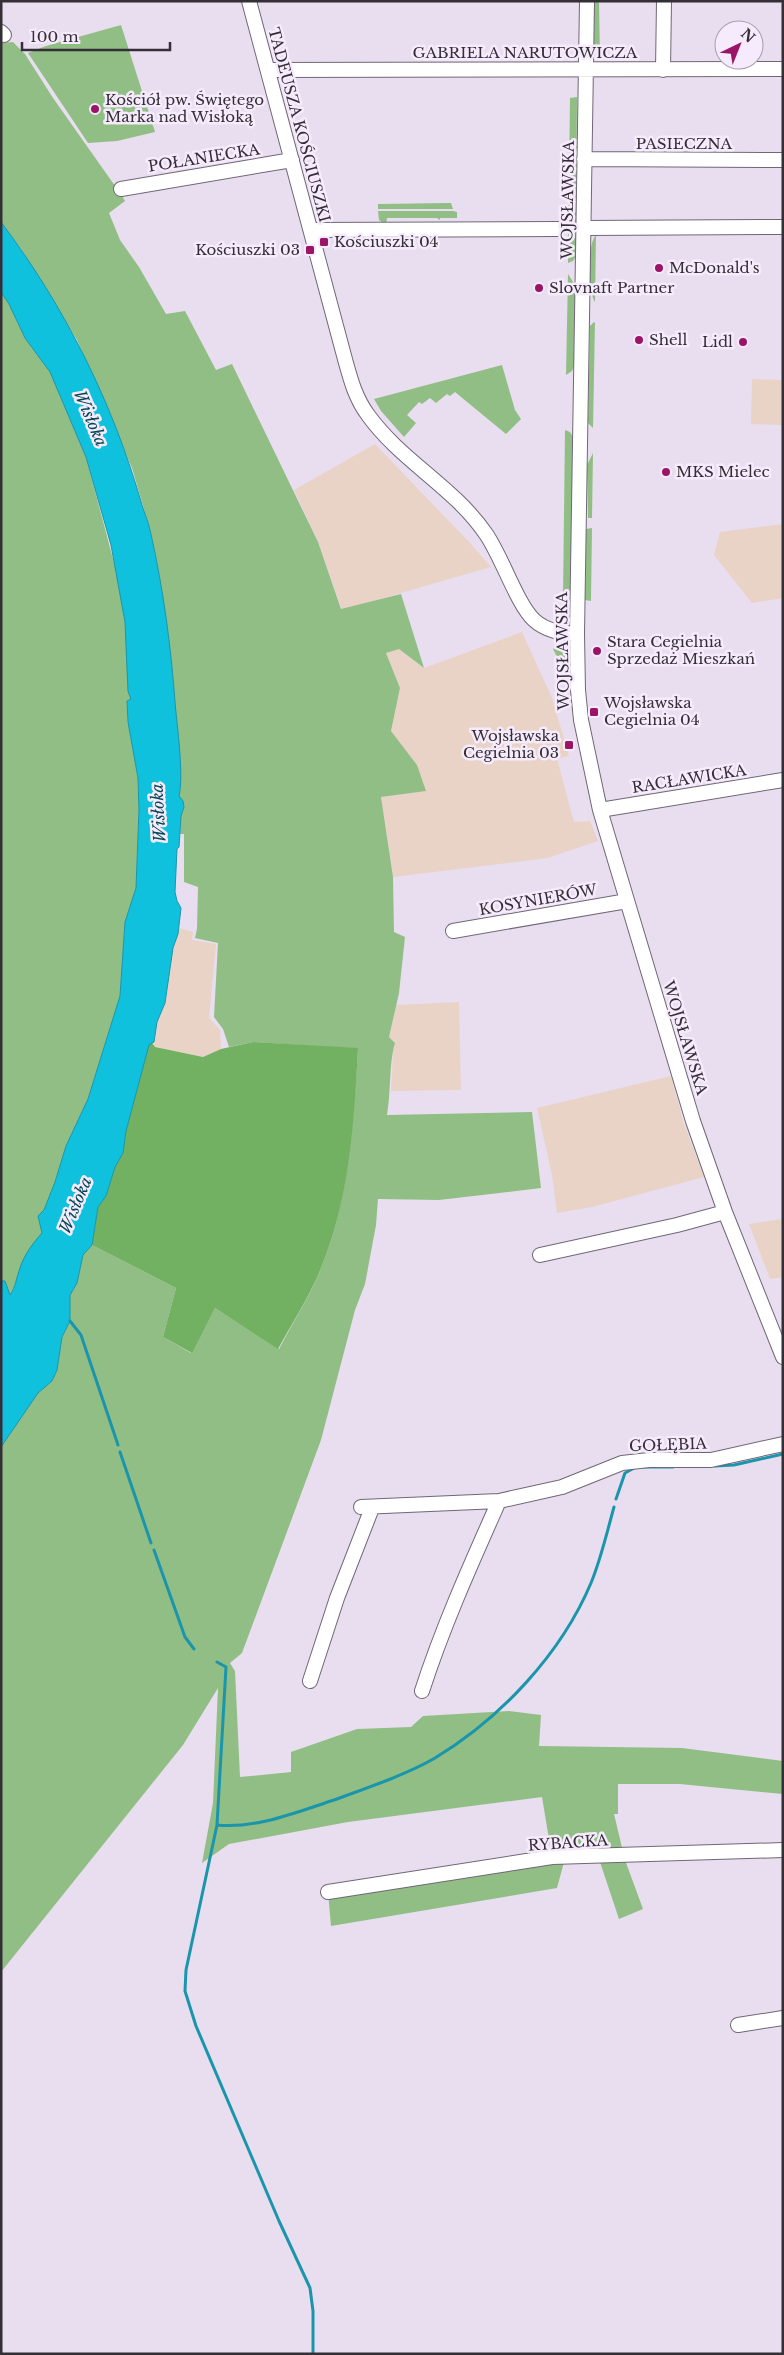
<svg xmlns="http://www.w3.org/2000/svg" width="784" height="2355" font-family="'Libre Baskerville',serif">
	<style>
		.industrial { fill: #e9d3c7 }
		.green { fill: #91be85 }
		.forest { fill: #71b161 }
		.water { fill: #0fc1dd; stroke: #1a95ab }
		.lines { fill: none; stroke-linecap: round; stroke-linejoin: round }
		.stream { stroke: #1a95ab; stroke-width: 3 }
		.minor-casing { stroke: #706776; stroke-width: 16 }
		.minor { stroke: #fff; stroke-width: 14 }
		.poi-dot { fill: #9b1466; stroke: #f6ebfc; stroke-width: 2 }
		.labels { text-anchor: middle; stroke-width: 5; stroke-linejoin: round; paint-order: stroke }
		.street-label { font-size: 15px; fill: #342f36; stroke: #f6ebfc }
		.poi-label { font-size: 15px; fill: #342f36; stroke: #f6ebfc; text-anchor: start }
		.water-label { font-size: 16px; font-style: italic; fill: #024753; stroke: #f6ebfc }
	</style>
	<rect width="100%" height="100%" fill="#e8deef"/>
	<path class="industrial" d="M752,379L783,380V425L751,424Z
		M375,444L470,543L491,567L342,610L318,542L294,490Z
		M783,524V598L752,603L714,555L720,532Z
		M522,632L552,698L569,756L557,759L574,822L590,821L598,841L548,858L393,877L381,797L425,791L417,765L391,731L400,688L386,653L399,649L424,668Z
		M179,928L193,932L192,940L216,944L209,1018L220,1030L221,1049L203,1057L155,1047L152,1043L156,1037L157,1022L161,1009L163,1008L165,1003L168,984L166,983L173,948H174Z
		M459,1002L461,1090L391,1091L393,1051L395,1043L389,1037L396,1005Z
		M671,1076L684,1124L704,1177L592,1207L557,1213L552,1175L537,1108Z
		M783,1219V1277L770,1279L749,1224Z"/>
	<path class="green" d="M594,1H599L600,59L593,47Z
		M121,25L155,132L117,141L88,143L28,53L46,46Z
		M13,42L25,54L53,98L120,193L125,201L109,213L120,240L139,267L166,314L185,311L216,370L232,364L318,542L341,609L401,594L424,668L399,649L386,653L400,688L391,731L417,765L426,791L381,797L393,877L394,932L405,937L399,993L389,1037L395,1043C389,1062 391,1093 387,1115L532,1112L541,1188L439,1200L378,1199L376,1225L365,1284L355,1310L321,1440L242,1653L230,1663L235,1671L240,1777L291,1772V1752L357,1729L411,1727L423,1716L509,1711L541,1715L539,1746L682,1748L783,1761V1794L680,1784H618V1814H614L625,1860L643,1909L619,1919L600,1862H564L557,1888L331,1926L328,1892L552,1857L542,1797L348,1822L229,1844L202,1863L213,1803L218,1688L183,1745L1,1972V1447L38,1393L52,1381L57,1370L62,1337L70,1321V1295L77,1283L83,1255L92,1245L176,1288L163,1337L191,1353L215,1308L279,1349C293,1322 310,1296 321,1268C350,1198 353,1123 358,1049L253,1042L229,1047L223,1029L214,1017L218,943L195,938L197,929L198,887L184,882V834H180L181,816L184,807L179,796L178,748L173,677L159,574L151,533L132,468L77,340L21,249L1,222V43Z
		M577,97L576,256L573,261L568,263L570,98Z
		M451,203L453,209H378V204Z
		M378,211H453L457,212V218H440V220L437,218H387L386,225L379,220Z
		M596,235L595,302C588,292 587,244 596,235Z
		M568,274L575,285L574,366L572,371L566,375Z
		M1,292L9,304L25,338L50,372L86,457L117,574L125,622L131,699L127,701L128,722L138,778L139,810L136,888L125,922L120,996L88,1099L66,1146L55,1182L44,1211L38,1216L42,1233C21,1255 24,1274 9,1296L5,1281H1Z
		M594,322L595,323L593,428L588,423L590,326Z
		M502,365L515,410L521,419L506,434L455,392L450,396L447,394L436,403L430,398L422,404L419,402L407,415L416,423L404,437L381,411L374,399Z
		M565,430L570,432L573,437L570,600L563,598Z
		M593,453L592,518H588L587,465Z
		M592,528L591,601L585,600L586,529Z
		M559,645C574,649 569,673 570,686H567L566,674L553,649Z"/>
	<path class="forest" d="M253,1042L358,1048C354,1123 350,1198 321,1268C310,1296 292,1323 278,1349L215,1308L192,1353L163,1337L176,1288L92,1245L98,1207L106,1196L115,1167L123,1153L126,1131L149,1044L152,1043L155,1047L203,1057L221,1049Z"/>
	<path class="water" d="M1,222C65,307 113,403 142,505C145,514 149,524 151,534C163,588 171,646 175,702C177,726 184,774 179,796L183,801L184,807L181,816L179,847L177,849L175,892L177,901L181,908L178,934L173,948L165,1003L157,1022L154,1042L149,1045L126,1131L123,1153L115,1167L106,1196L98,1207L92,1245L83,1255L77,1283L70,1295V1321L62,1337L57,1370L52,1381L38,1393L1,1447V1281H5L10,1295C16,1286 16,1279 20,1268C24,1255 33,1243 42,1233L38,1216L44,1210L55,1182L66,1146L88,1099L120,996L125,922L136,888L139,810L138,778L128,722L127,701L131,699L128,691L125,622L111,545L86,457L50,372L25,338L9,304L1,292Z"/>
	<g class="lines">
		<path class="stream" d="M70,1321L81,1335L118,1445
			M120,1452L151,1543
			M715,1466L734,1465L783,1454
			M642,1467H673
			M616,1499L625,1473L636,1467
			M154,1550L185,1637L194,1649
			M217,1662L226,1667L217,1825L186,1970L185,1991L196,2026L279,2221L310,2288L313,2311V2354
			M217,1825C256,1829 297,1812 334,1800C364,1789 408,1774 435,1758C501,1718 561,1654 591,1583C601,1559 607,1532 614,1507"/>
		<defs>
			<path id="minor" d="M249,1L346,363C351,381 356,399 368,415C401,461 454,487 486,534C502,557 517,604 534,620C546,631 561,633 577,634
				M587,1L577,634L578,690L581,720L600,810L693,1121L725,1212L783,1357
				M1,32L4,35
				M268,70L783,69
				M663,70L664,1
				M584,159L783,160
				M121,189L292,160
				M584,228L783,227
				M311,230L558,229
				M600,810L783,780
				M453,931L627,901
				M540,1255L677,1225L725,1212
				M361,1507L499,1501L562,1487L622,1463L649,1460H711L783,1444
				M310,1681L337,1598L372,1508
				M422,1691C443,1626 471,1564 499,1501
				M328,1892L552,1857L783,1850
				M738,2025L783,2018"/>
		</defs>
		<use href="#minor" class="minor-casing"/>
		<use href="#minor" class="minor"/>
	</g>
	<g class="poi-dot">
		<circle cx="95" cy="109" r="5"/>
		<rect x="319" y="237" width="10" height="10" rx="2.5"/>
		<rect x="305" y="245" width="10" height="10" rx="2.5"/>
		<circle cx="659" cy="268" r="5"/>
		<circle cx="539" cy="288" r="5"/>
		<circle cx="639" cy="340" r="5"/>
		<circle cx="743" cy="342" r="5"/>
		<circle cx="666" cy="472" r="5"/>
		<circle cx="597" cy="651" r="5"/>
		<rect x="589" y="707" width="10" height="10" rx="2.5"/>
		<rect x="564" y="740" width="10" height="10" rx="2.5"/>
	</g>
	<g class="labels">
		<g class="street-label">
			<text x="525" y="58">GABRIELA NARUTOWICZA</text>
			<text transform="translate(299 125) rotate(75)" y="5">TADEUSZA KOŚCIUSZKI</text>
			<text x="684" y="149">PASIECZNA</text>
			<text transform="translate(204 158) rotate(-9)" y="5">POŁANIECKA</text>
			<text transform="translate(568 200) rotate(-89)" y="5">WOJSŁAWSKA</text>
			<text transform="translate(563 651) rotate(-91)" y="5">WOJSŁAWSKA</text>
			<text transform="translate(689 779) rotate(-9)" y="5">RACŁAWICKA</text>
			<text transform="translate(538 900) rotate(-10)" y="5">KOSYNIERÓW</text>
			<text transform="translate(685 1038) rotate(73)" y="5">WOJSŁAWSKA</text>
			<text transform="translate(668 1445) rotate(-2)" y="5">GOŁĘBIA</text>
			<text transform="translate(568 1843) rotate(-4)" y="5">RYBACKA</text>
		</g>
		<g class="poi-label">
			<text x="105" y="105">Kościół pw. Świętego<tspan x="105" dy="17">Marka nad Wisłoką</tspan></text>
			<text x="334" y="247">Kościuszki 04</text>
			<text x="300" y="255" text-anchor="end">Kościuszki 03</text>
			<text x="669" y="273">McDonald's</text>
			<text x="549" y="293">Slovnaft Partner</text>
			<text x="649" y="345">Shell</text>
			<text x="733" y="347" text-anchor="end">Lidl</text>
			<text x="676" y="477">MKS Mielec</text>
			<text x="607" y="647">Stara Cegielnia<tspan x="607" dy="17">Sprzedaż Mieszkań</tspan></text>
			<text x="604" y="708">Wojsławska<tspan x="604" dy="17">Cegielnia 04</tspan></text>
			<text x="559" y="741" text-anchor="end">Wojsławska<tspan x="559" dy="17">Cegielnia 03</tspan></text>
		</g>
		<g class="water-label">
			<text transform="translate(91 418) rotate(67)" y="6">Wisłoka</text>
			<text transform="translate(158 813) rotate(-93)" y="6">Wisłoka</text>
			<text transform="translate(75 1205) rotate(-67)" y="6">Wisłoka</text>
		</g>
	</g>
	<rect width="784" height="2355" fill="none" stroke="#342f36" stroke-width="5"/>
	<g transform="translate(739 45) rotate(43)"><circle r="24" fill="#f6ebfc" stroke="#a8a0ad"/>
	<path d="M0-4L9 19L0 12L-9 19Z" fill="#9b1466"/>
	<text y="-8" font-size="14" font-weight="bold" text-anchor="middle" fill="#342f36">N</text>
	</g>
	<path d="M22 42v8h148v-8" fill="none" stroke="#342f36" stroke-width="2.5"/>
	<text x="30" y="42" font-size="15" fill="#342f36" stroke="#f6ebfc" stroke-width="4" paint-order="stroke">100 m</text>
</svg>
